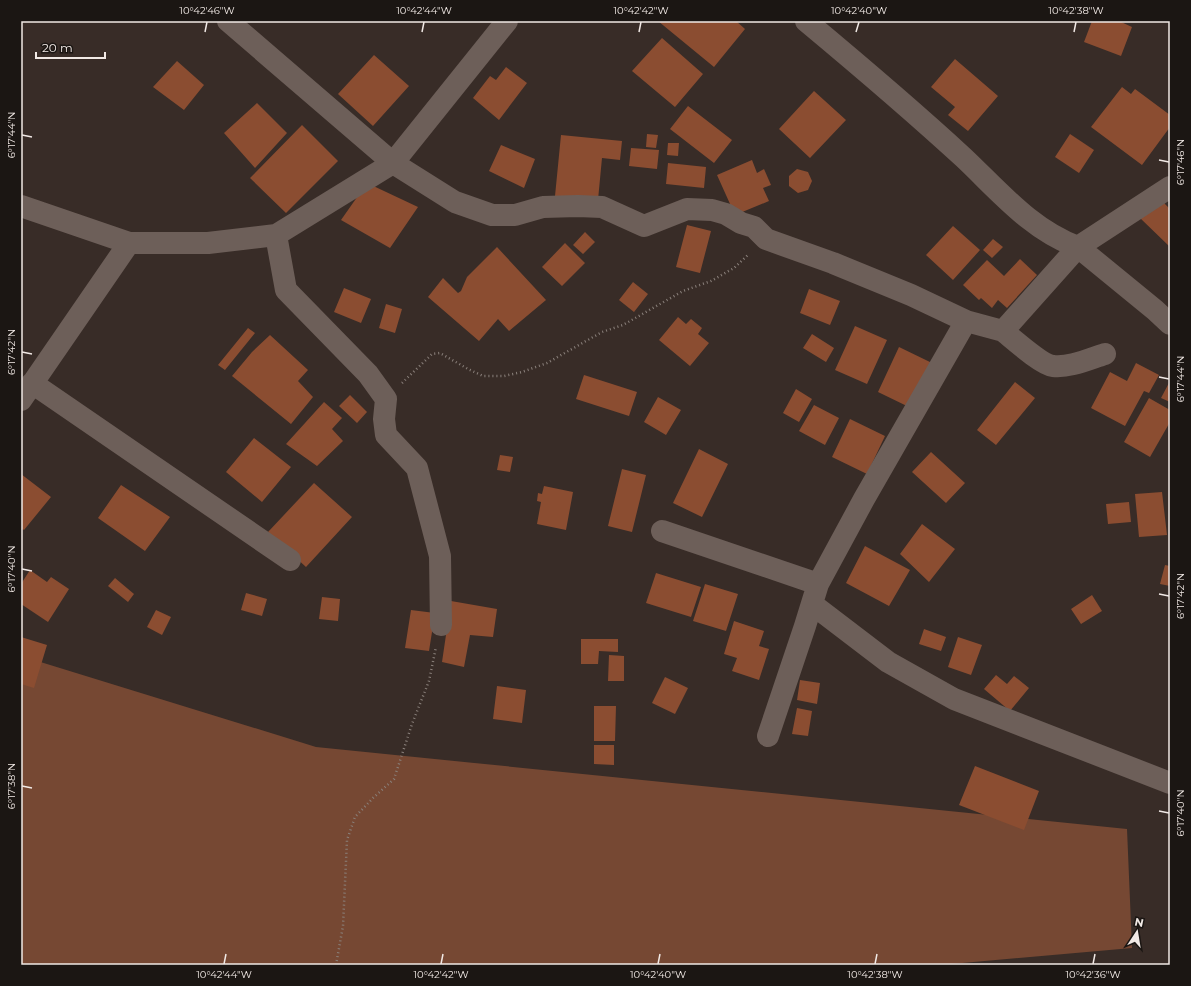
<svg xmlns="http://www.w3.org/2000/svg" width="1191" height="986" font-family="Montserrat,sans-serif">
	<style>
		.green { fill: #764833 }
		.building { fill: #8b4d31 }
		.lines { fill: none; stroke-linecap: round; stroke-linejoin: round }
		.path { stroke: #8a807b; stroke-width: 2.5; stroke-dasharray: 1 3; stroke-linecap: butt }
		.minor { stroke: #6d5f59; stroke-width: 22 }
		.ticks { fill: none; stroke: #f1e9e5; stroke-width: 1.5 }
		.neatline { fill: none; stroke: #f1e9e5; stroke-width: 1.5 }
		.ticks-label { font-size: 10px; text-anchor: middle; fill: #f1e9e5 }
	</style>
	<rect width="100%" height="100%" fill="#382c27"/>
	<path class="green" d="M21,656L316,747L1127,829L1132,948L940,965H21Z"/>
	<path class="building" d="M658,21H736L745,29L714,67Z
		M1092,21H1119L1132,27L1121,56L1084,42Z
		M662,38L703,74L675,107L632,71Z
		M374,55L409,86L373,126L338,94Z
		M955,59L998,96L968,131L948,115L955,107L931,87Z
		M177,61L204,85L184,110L153,87Z
		M506,67L527,83L499,120L473,98L490,76L496,80Z
		M1122,87L1131,94L1135,89L1170,115V127L1142,165L1091,127Z
		M814,91L846,120L810,158L779,129Z
		M257,103L287,133L255,168L224,133Z
		M688,106L732,140L714,163L670,129Z
		M302,125L338,161L286,213L250,178Z
		M647,134L658,135L656,148L646,147Z
		M1070,134L1094,150L1079,173L1055,157Z
		M561,135L622,141L620,160L602,158L598,200L555,196Z
		M668,143H679L678,156L667,155Z
		M501,145L535,159L524,188L489,171Z
		M631,148L659,150L657,169L629,166Z
		M752,160L757,173L764,169L771,185L763,188L769,201L735,215L717,175Z
		M668,163L706,167L704,188L666,184Z
		M797,169L808,172L812,181L808,190L798,193L789,186V176Z
		M367,183L418,207L390,248L341,220Z
		M1159,198L1170,209L1169,246L1140,218Z
		M687,225L711,231L700,273L676,267Z
		M953,226L980,250L953,280L926,255Z
		M585,232L595,242L583,254L573,245Z
		M993,239L1003,247L992,258L983,250Z
		M565,243L585,263L562,286L542,267Z
		M497,247L546,300L509,331L498,319L479,341L428,297L443,278L458,293L461,291L467,277Z
		M1020,259L1037,275L1007,308L998,300L992,308L981,298L979,300L963,285L987,260L1004,276Z
		M633,282L648,294L634,312L619,300Z
		M344,288L371,299L361,323L334,312Z
		M809,289L840,301L830,325L800,313Z
		M386,304L402,309L395,333L379,328Z
		M678,317L686,324L691,319L702,328L698,334L709,343L690,366L659,340Z
		M855,326L887,340L867,384L835,370Z
		M248,328L255,333L225,370L218,365Z
		M812,334L834,348L826,362L803,348Z
		M270,335L308,370L298,381L313,397L291,424L232,376L252,352Z
		M899,347L932,363L911,408L878,392Z
		M1136,363L1159,375L1149,393L1144,391L1125,426L1091,408L1110,372L1127,381Z
		M584,375L637,392L629,416L576,399Z
		M1170,381V402L1161,398Z
		M1015,382L1035,398L996,445L977,430Z
		M796,389L812,399L799,422L783,413Z
		M350,395L367,412L357,423L339,406Z
		M658,397L681,410L666,435L644,422Z
		M1149,398L1170,410V422L1150,457L1124,442Z
		M324,402L342,418L332,429L343,441L317,466L286,444Z
		M814,405L839,418L825,445L799,431Z
		M850,419L885,436L867,474L832,457Z
		M254,438L291,467L262,502L226,472Z
		M699,449L728,464L702,517L673,503Z
		M931,452L965,483L946,503L912,472Z
		M500,455L513,457L510,472L497,470Z
		M622,469L646,475L632,532L608,526Z
		M21,474L51,497L24,530L21,528Z
		M314,483L352,517L306,567L268,532Z
		M121,485L170,517L145,551L98,518Z
		M544,486L573,492L566,530L537,524L541,502L537,501L538,493L542,494Z
		M1162,492L1167,535L1139,537L1135,494Z
		M1129,502L1131,522L1108,524L1106,504Z
		M922,524L955,549L929,582L900,554Z
		M865,546L910,570L889,606L846,583Z
		M1165,565L1170,566V586L1160,584Z
		M30,570L47,582L51,577L69,589L48,622L21,604V584Z
		M656,573L701,587L691,617L646,603Z
		M115,578L134,594L128,602L108,586Z
		M705,584L738,594L726,631L693,621Z
		M246,593L267,599L262,616L241,610Z
		M1092,595L1102,611L1081,624L1071,609Z
		M322,597L340,599L338,621L319,619Z
		M451,601L497,609L493,637L470,635L464,667L442,662Z
		M156,610L171,617L162,635L147,627Z
		M411,610L435,613L429,651L405,648Z
		M734,621L764,631L759,646L769,649L759,680L732,671L737,658L724,654Z
		M924,629L946,637L941,651L919,644Z
		M21,637L47,645L34,688L21,684Z
		M958,637L982,645L971,675L948,667Z
		M581,639H618V652L599,651L598,664H581Z
		M609,655L624,656V681H608Z
		M996,675L1007,684L1014,676L1029,688L1010,711L984,689Z
		M665,677L688,688L675,714L652,703Z
		M800,680L820,683L817,704L797,700Z
		M497,686L526,690L522,723L493,719Z
		M594,706H616L615,741H594Z
		M797,708L812,711L808,736L792,734Z
		M594,745H614V765L594,764Z
		M975,766L1039,791L1024,830L959,805Z"/>
	<g class="lines">
		<path class="path" d="M402,383L432,354L440,353L468,369L483,376H504L522,372L547,363L602,332L623,325L683,291L711,281L734,268L749,254
			M336,965L343,926L347,840L355,817L373,798L394,779L412,724L429,681L436,647"/>
		<path class="minor" d="M228,21L393,163L455,202L492,215H515L543,207L578,206L602,207L644,226L687,209L712,210L726,214L741,223L754,227L766,239L833,263L911,295L966,321L1003,331L1078,247L1155,310L1170,324
			M806,21C860,66 913,111 964,158C999,191 1031,230 1078,247L1170,187
			M21,206L129,243H208L276,235L393,163L507,21
			M276,235L286,290L368,374L386,399L384,419L386,435L417,468L440,556L441,625
			M1003,331C1013,339 1042,365 1053,366C1069,368 1089,359 1105,354
			M32,383L290,560
			M21,400L129,243
			M662,531L818,584
			M812,604L888,662L954,699L1170,783
			M768,736L805,626L818,584L864,499L966,321"/>
	</g>
	<path class="ticks" d="M205,32L207,22M422,32L424,22M639,32L641,22M856,32L859,22M1074,32L1076,22M22,135L32,137M1159,160L1169,162M22,352L32,354M1159,377L1169,379M22,569L32,571M1159,594L1169,596M22,786L32,788M1159,811L1169,813M224,964L226,954M441,964L443,954M658,964L660,954M875,964L877,954M1093,964L1095,954"/>
	<rect width="1191" height="986" fill="none" stroke="#1b1613" stroke-width="44"/>
	<g transform="translate(1137 932) rotate(12)" stroke="#1b1613" stroke-width="3" paint-order="stroke">
	<path d="M0-3L7 15L0 10L-7 15Z" fill="#f1e9e5"/>
	<text y="-6" font-size="11" font-weight="bold" text-anchor="middle" fill="#f1e9e5">N</text>
	</g>
	<path d="M36 52v6h69v-6" fill="none" stroke="#f1e9e5" stroke-width="2"/>
	<text x="42" y="52" font-size="12" fill="#f1e9e5" stroke="#1b1613" stroke-width="3" paint-order="stroke">20 m</text>
	<rect x="22" y="22" width="1147" height="942" class="neatline"/>
	<g class="ticks-label">
		<text x="207" y="14">10°42'46"W</text>
		<text x="424" y="14">10°42'44"W</text>
		<text x="641" y="14">10°42'42"W</text>
		<text x="859" y="14">10°42'40"W</text>
		<text x="1076" y="14">10°42'38"W</text>
		<text transform="translate(11 135) rotate(-90)" y="4">6°17'44"N</text>
		<text transform="translate(1180 162) rotate(-90)" y="4">6°17'46"N</text>
		<text transform="translate(11 352) rotate(-90)" y="4">6°17'42"N</text>
		<text transform="translate(1180 379) rotate(-90)" y="4">6°17'44"N</text>
		<text transform="translate(11 569) rotate(-90)" y="4">6°17'40"N</text>
		<text transform="translate(1180 596) rotate(-90)" y="4">6°17'42"N</text>
		<text transform="translate(11 786) rotate(-90)" y="4">6°17'38"N</text>
		<text transform="translate(1180 813) rotate(-90)" y="4">6°17'40"N</text>
		<text x="224" y="978">10°42'44"W</text>
		<text x="441" y="978">10°42'42"W</text>
		<text x="658" y="978">10°42'40"W</text>
		<text x="875" y="978">10°42'38"W</text>
		<text x="1093" y="978">10°42'36"W</text>
	</g>
</svg>
